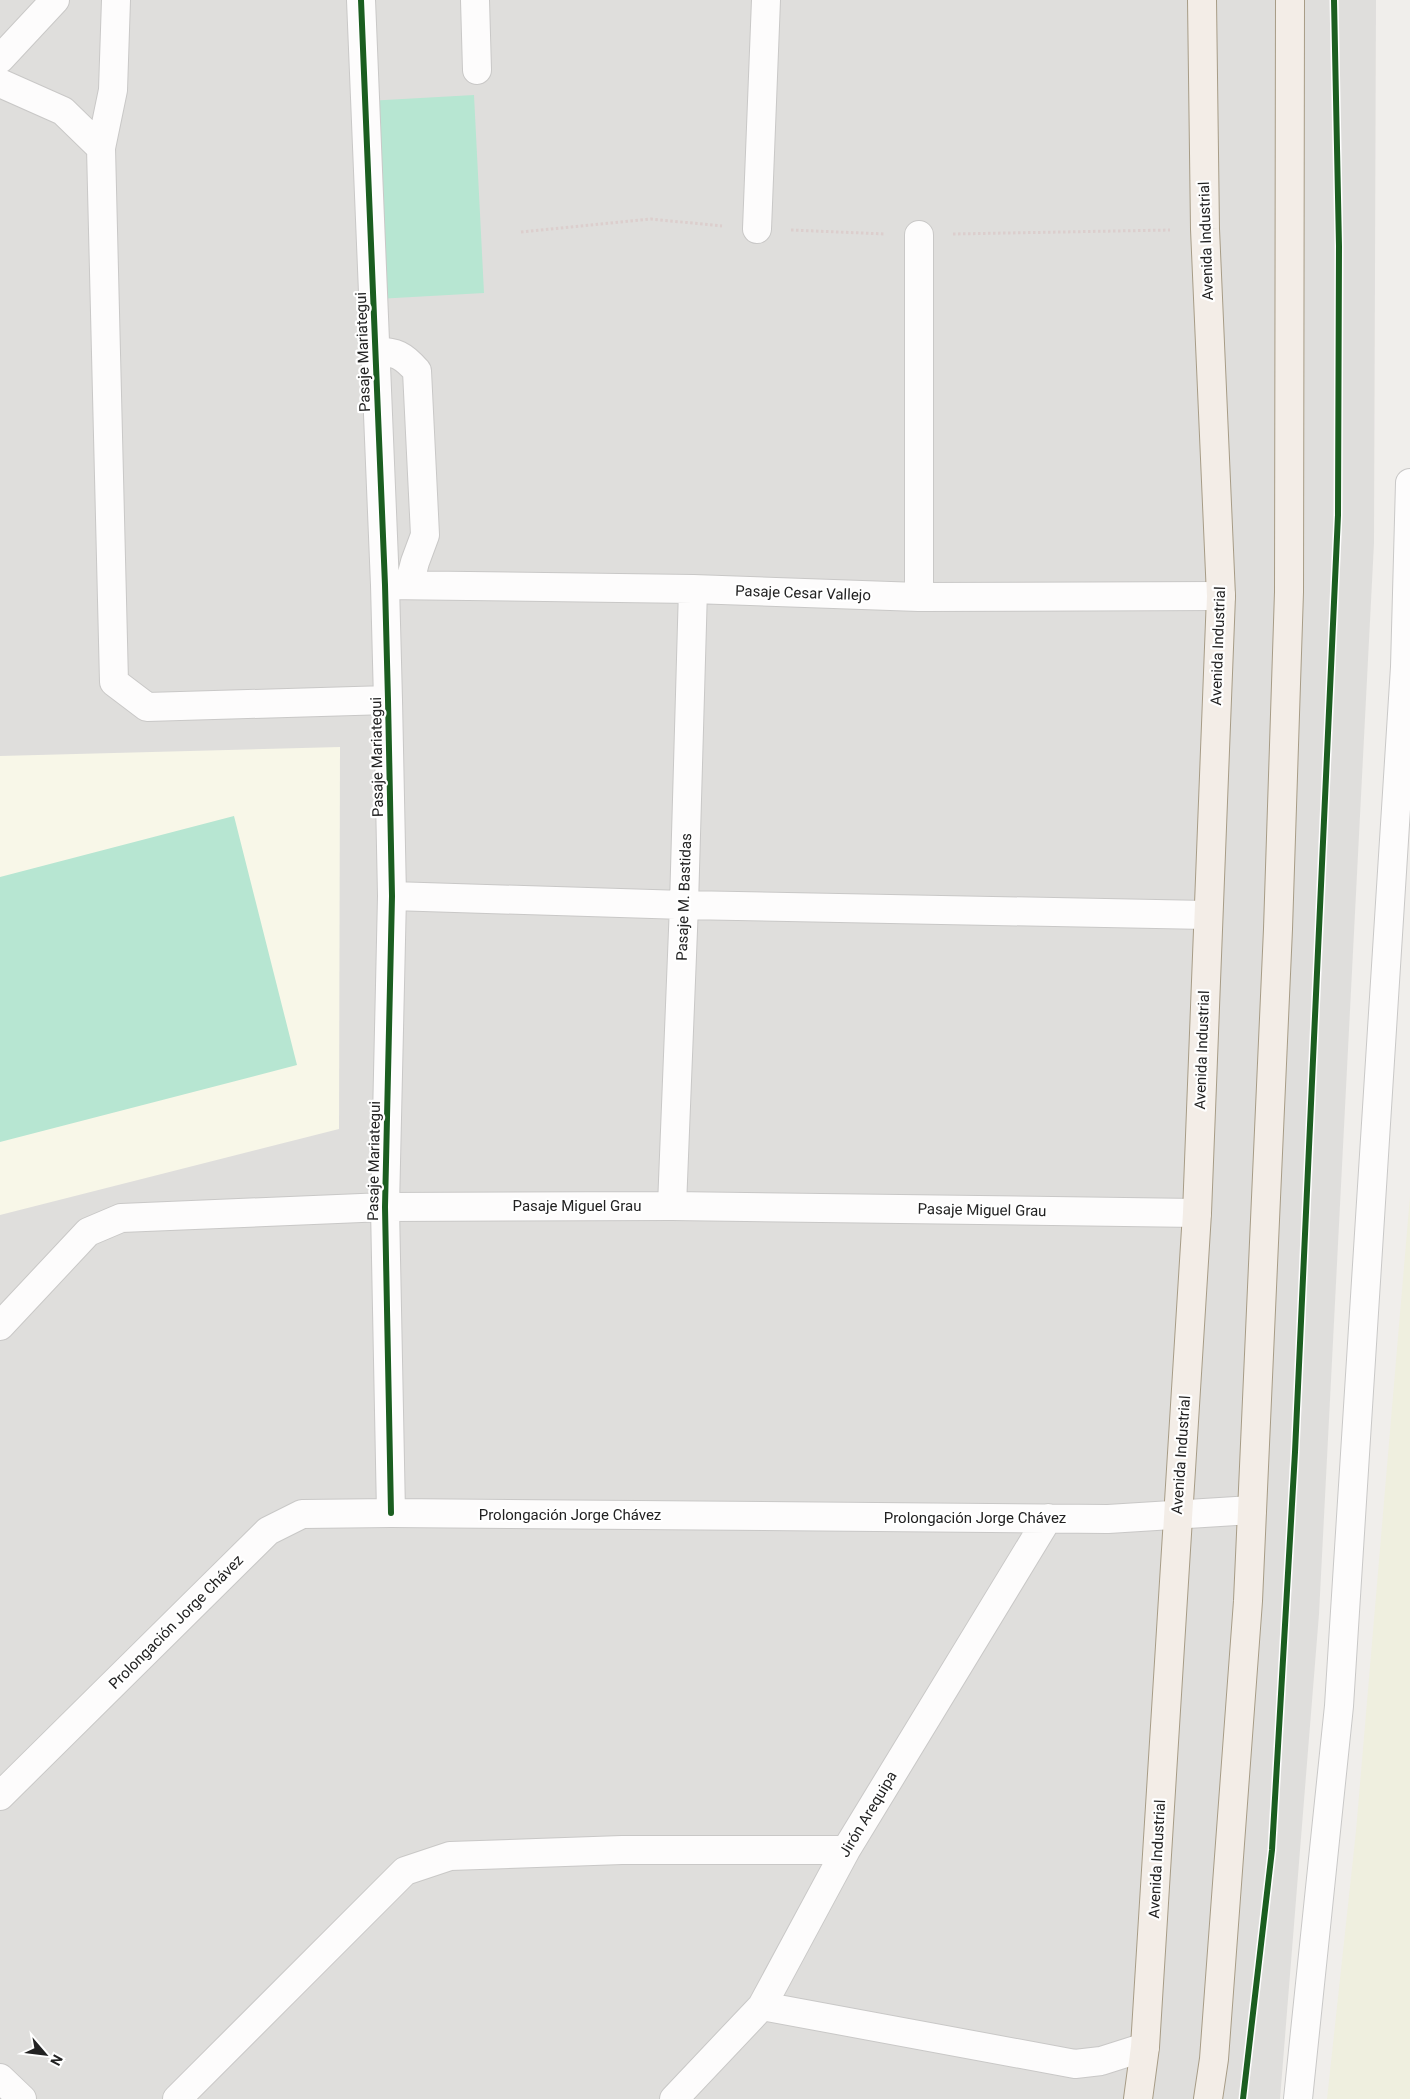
<svg xmlns="http://www.w3.org/2000/svg" width="1410" height="2099" font-family="Roboto,sans-serif">
	<style>
		.residential { fill: #dfdedc }
		.education { fill: #f8f7e8 }
		.farmland { fill: #efefdf }
		.pitch { fill: #b7e6d2 }
		.lines { fill: none; stroke-linecap: round; stroke-linejoin: round }
		.minor-casing { stroke: #c9c8c7; stroke-width: 30 }
		.major-casing { stroke: #a79c86; stroke-width: 30 }
		.path { stroke: #dccecd; stroke-width: 3; stroke-dasharray: 2.5 2.5; stroke-linecap: butt }
		.minor { stroke: #fdfcfc; stroke-width: 28 }
		.major { stroke: #f3ede7; stroke-width: 28 }
		.cycleway-casing { stroke: #fff; stroke-width: 9 }
		.cycleway { stroke: #1b5e20; stroke-width: 6 }
		.labels { text-anchor: middle; stroke-width: 4.5; stroke-linejoin: round; paint-order: stroke }
		.street-label { font-size: 15px; fill: #222; stroke: #fff }
	</style>
	<rect width="100%" height="100%" fill="#f0eeeb"/>
	<path class="residential" d="M0,0H1376L1374,543L1319,1614L1280,2099H0Z"/>
	<path class="education" d="M340,747L339,1129L0,1215V756Z"/>
	<path class="farmland" d="M1410,1196V2099H1327L1356,1831Z"/>
	<path class="pitch" d="M474,95L484,293L377,299L367,101Z
		M234,816L297,1065L0,1142V877Z"/>
	<g class="lines">
		<defs>
			<path id="minor" d="M116,0L113,90L101,148L114,682L147,707L388,700
				M361,0L385,585L388,700L392,896L385,1207L391,1513
				M475,0L477,70
				M0,59L55,0
				M0,83L63,111L101,148
				M757,229L766,0
				M919,235V597
				M376,351C396,352 403,355 417,371L425,535L415,562L409,585
				M385,585L693,589L919,597L1221,596
				M392,896L684,905L1207,915
				M672,1206L684,905L693,589
				M0,1326L88,1232L121,1218L385,1207L672,1206L1197,1213
				M0,1796L268,1531L302,1514L391,1513L1108,1519L1252,1510
				M762,2006L1075,2064L1101,2061L1145,2047
				M0,2078L22,2099
				M177,2099L405,1871L450,1856L622,1850H846
				M674,2099L762,2006L846,1850L1048,1518
				M1298,2099L1339,1706L1405,667L1410,483"/>
			<path id="major" d="M1138,2099L1145,2047L1197,1213L1221,596L1205,229L1202,0
				M1208,2099L1214,2059L1248,1601L1278,929L1289,592L1290,0"/>
		</defs>
		<use href="#minor" class="minor-casing"/>
		<use href="#major" class="major-casing"/>
		<path class="path" d="M791,230L885,234
			M521,232L651,219L722,226
			M953,234L1170,230"/>
		<use href="#minor" class="minor"/>
		<use href="#major" class="major"/>
		<defs>
			<path id="cycleway" d="M361,0L385,585L388,700L392,896L385,1207L391,1513
				M1243,2099L1272,1850L1295,1452L1338,515L1339,246L1334,0"/>
		</defs>
		<use href="#cycleway" class="cycleway-casing"/>
		<use href="#cycleway" class="cycleway"/>
	</g>
	<g class="labels">
		<g class="street-label">
			<text transform="translate(1206 241) rotate(-92)" y="5">Avenida Industrial</text>
			<text transform="translate(363 352) rotate(-92)" y="5">Pasaje Mariategui</text>
			<text transform="translate(803 593) rotate(2)" y="5">Pasaje Cesar Vallejo</text>
			<text transform="translate(1218 646) rotate(-88)" y="5">Avenida Industrial</text>
			<text transform="translate(377 757) rotate(-91)" y="5">Pasaje Mariategui</text>
			<text transform="translate(684 897) rotate(-88)" y="5">Pasaje M. Bastidas</text>
			<text transform="translate(1202 1050) rotate(-88)" y="5">Avenida Industrial</text>
			<text transform="translate(374 1161) rotate(-89)" y="5">Pasaje Mariategui</text>
			<text x="577" y="1211">Pasaje Miguel Grau</text>
			<text transform="translate(982 1210) rotate(1)" y="5">Pasaje Miguel Grau</text>
			<text transform="translate(1181 1455) rotate(-86)" y="5">Avenida Industrial</text>
			<text x="570" y="1520">Prolongación Jorge Chávez</text>
			<text x="975" y="1523">Prolongación Jorge Chávez</text>
			<text transform="translate(176 1622) rotate(-45)" y="5">Prolongación Jorge Chávez</text>
			<text transform="translate(868 1814) rotate(-59)" y="5">Jirón Arequipa</text>
			<text transform="translate(1157 1859) rotate(-87)" y="5">Avenida Industrial</text>
		</g>
	</g>
	<g transform="translate(45 2054) rotate(118)" stroke="#ffffff" stroke-width="4" paint-order="stroke">
	<path d="M0-4L9 19L0 12L-9 19Z" fill="#222222"/>
	<text y="-8" font-size="14" font-weight="bold" text-anchor="middle" fill="#222222">N</text>
	</g>
</svg>
